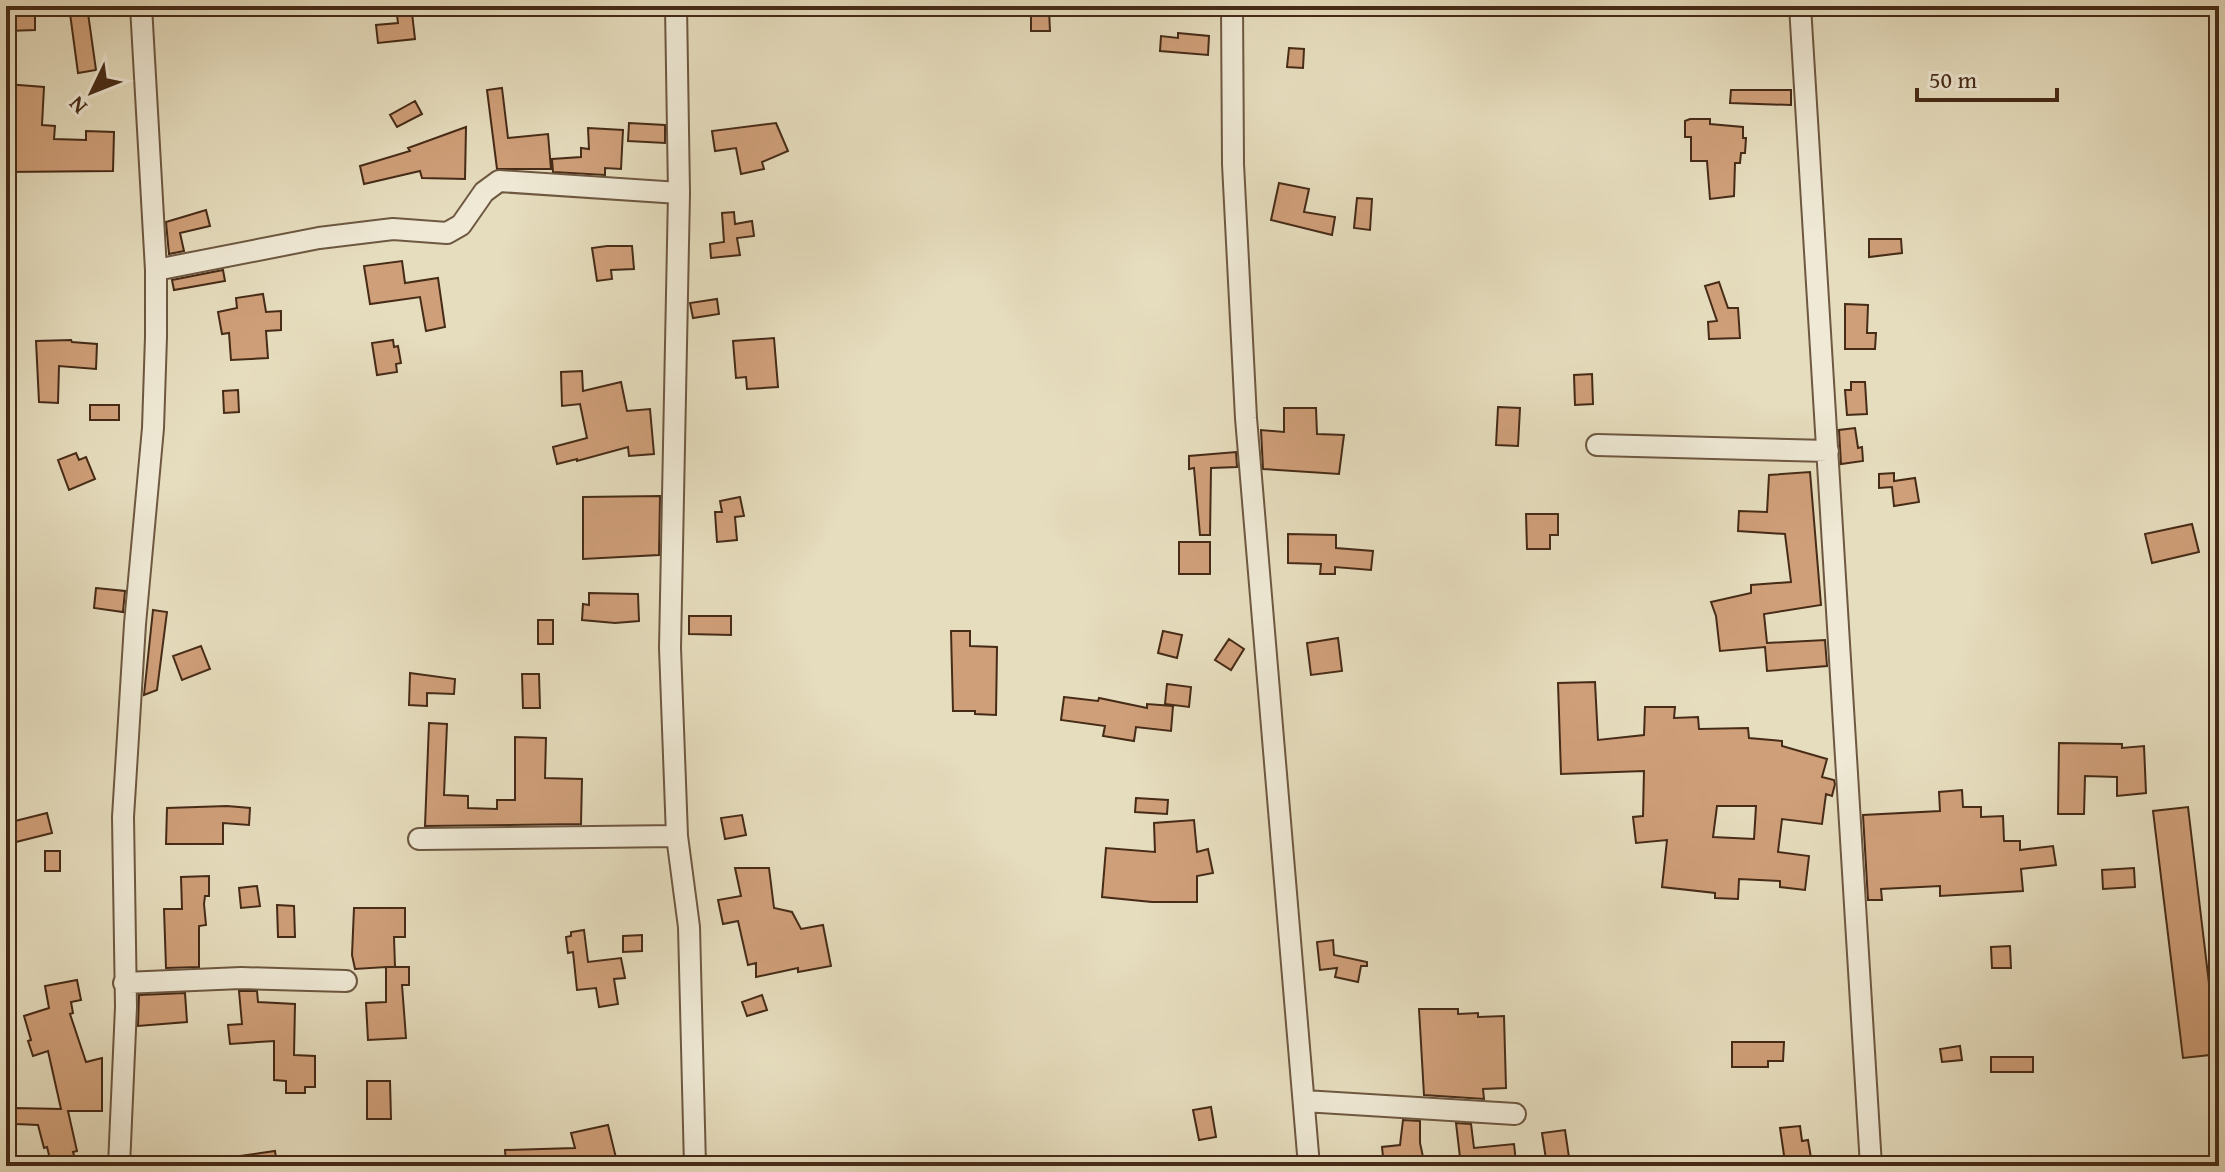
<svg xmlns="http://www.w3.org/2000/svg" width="2225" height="1172" font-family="'Gentium Book Plus',serif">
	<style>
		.building { fill: #cf9f79; stroke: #462b17; stroke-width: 2; fill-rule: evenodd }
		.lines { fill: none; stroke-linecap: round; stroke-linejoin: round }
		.minor-casing { stroke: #6e5841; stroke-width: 24 }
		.minor { stroke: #efe9d5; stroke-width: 20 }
	</style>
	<rect width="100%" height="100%" fill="#e6ddbe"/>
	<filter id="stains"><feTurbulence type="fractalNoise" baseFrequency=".0025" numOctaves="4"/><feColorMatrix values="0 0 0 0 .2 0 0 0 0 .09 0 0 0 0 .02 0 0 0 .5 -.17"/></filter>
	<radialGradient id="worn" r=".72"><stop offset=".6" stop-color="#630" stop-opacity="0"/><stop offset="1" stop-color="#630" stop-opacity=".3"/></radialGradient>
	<path class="building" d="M69,6H87L96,70L78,73Z
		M1031,10H1049L1050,31H1031Z
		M412,13L415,39L378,43L376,25L398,23L397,15Z
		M35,15V30L8,31V16Z
		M1178,33L1209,36L1208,55L1160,51L1161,36L1178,38Z
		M1289,48L1304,49L1303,68L1287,67Z
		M6,84L44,87L42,125L55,126L54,139L86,140V131L114,132L113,171L6,172Z
		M502,88L508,138L548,134L551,169H497L487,90Z
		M1731,90H1791V105L1730,103Z
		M415,101L422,114L397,127L390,115Z
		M1690,119H1710V124L1743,127V138H1746L1745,153H1741L1740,163H1735L1734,196L1710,199L1707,161H1691V137H1685V121Z
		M629,123L665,125V143L628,141Z
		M776,123L788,151L762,162L764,169L741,174L736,148L715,151L712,131Z
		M466,127L465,179L422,178L420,171L364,184L360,166L410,151L408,148Z
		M588,128L623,130L621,169L605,168V175L553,172L552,159L581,157V148L589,149Z
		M1279,183L1309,189L1304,212L1335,217L1332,235L1271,220Z
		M1357,198L1372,199L1370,230L1354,228Z
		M206,210L210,226L180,233L184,251L169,254L166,222Z
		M734,212L735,224L752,221L754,236L737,238L740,255L711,258L710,244L724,242L722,213Z
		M1869,239H1901L1902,253L1869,257Z
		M607,246H632L634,269L611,270L612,279L597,281L592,248Z
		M402,261L405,283L438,278L445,327L426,331L420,297L370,304L364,266Z
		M223,270L225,281L174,290L172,280Z
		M1719,282L1728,308H1738L1740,338L1709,339L1708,322L1717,321L1705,286Z
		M263,294L266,312L281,311V330L266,331L268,358L231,360L229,333L222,334L218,312L237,308L236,298Z
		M717,299L719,314L693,318L690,303Z
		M1845,304L1868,305L1867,333H1876L1875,349H1845Z
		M774,338L778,387L747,389L746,377L736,378L733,341Z
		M71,340L72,342L97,344L96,369L59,366L58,403L39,402L36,341Z
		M393,340L394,347L398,346L401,363L396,364L397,372L377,375L372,343Z
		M582,371L583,391L621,382L627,411L650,409L654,454L629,456L628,447L577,461V459L557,464L553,447L587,438L580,404L562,406L561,372Z
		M1592,374L1593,404L1575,405L1574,375Z
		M1851,382H1865L1867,414L1847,415L1845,390H1851Z
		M238,390L239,412L224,413L223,391Z
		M90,405H119V420H90Z
		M1498,407L1520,408L1518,446L1496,445Z
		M1284,408H1316L1317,434L1344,435L1339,474L1263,469L1261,430L1284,432Z
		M1855,428L1858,448L1862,447L1863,461L1841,464L1839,430Z
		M1236,452L1237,467L1211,468L1210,535H1200L1194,468L1189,469V456Z
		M76,453L79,460L86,457L95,479L69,490L58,460Z
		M1810,472L1821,605L1764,614L1767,643L1825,640L1827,666L1767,671L1765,647L1720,651L1716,616L1711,602L1751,593V585L1791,582L1785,534L1738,531L1739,511L1767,512L1769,475Z
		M1894,473V481L1915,478L1919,502L1894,506L1892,487L1879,488V474Z
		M660,496L659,555L583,559V497Z
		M740,497L744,516L735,517L737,540L717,542L715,512H722L720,501Z
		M1526,514H1558V535H1550V549H1527Z
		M2192,524L2199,552L2152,563L2145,534Z
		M1288,534L1336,535V548L1373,551L1371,570L1335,567V574H1320L1321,564L1288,563Z
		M1179,542H1210V574H1179Z
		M96,588L125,591L123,612L94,608Z
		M589,593L638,594L639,621L615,623L582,620L583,604L589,605Z
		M153,610L167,612L157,690L144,695Z
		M689,616H731V635L689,634Z
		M538,620H553V644H538Z
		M951,631H970V646L997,647L996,715L975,714V711H953Z
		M1163,631L1182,635L1177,658L1158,653Z
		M1338,638L1342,671L1311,675L1307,643Z
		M1229,639L1244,649L1231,670L1215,660Z
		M201,646L210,669L182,680L173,656Z
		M410,673L455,679L454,694L427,693V706L409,705Z
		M522,674H539L540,708H523Z
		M1595,682L1598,740L1644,735L1645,707H1675L1674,718L1698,717L1699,729L1748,728L1749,738L1782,741V746L1827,759L1822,777L1834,780L1835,784L1832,796L1826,794L1822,824L1782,819L1778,852L1809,856L1805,890L1780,887V881L1739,879L1738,899L1715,898V893L1662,887L1667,840L1636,843L1633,817L1643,816L1644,771L1561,774L1558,683ZM1717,806H1756L1754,839L1713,837Z
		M1167,684L1191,687L1189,707L1165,704Z
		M1064,697L1098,701L1099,698L1147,708V704L1173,706L1171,731L1136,727L1134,741L1103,736L1105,726L1061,720Z
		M429,723L447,724L444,795L468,796V808L497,809V800H515V737L546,738L545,778L582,779L581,824L425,826Z
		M2059,743L2122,744V748L2144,746L2146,793L2117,796V777L2085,776L2084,814H2058Z
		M1962,790L1963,807H1981V817L2003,816L2004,841H2020V850L2053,846L2056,865L2021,869L2023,891L1940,896V886L1881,889L1882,900H1868L1863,815L1940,811L1939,792Z
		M1136,798L1168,800L1167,814L1135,812Z
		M227,806L250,808L249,825L223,823V844H166L167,808Z
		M2188,807L2213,1017L2219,1016V1054L2183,1058L2153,811Z
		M47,813L52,833L12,843L7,823Z
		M742,815L746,835L725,839L721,818Z
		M1194,820L1197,852L1208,849L1213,873L1197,876V902H1152L1102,897L1106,848L1155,852L1154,823Z
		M45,851H60V871H45Z
		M735,868H769L774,908L792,912L801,929L823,925L831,966L798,972V968L756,977V963L748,965L738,921L723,924L718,900L741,896Z
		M2134,868L2135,887L2103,889L2102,870Z
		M209,876V896H205L204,904L206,925L199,926V967L166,968L164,909H182L181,877Z
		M257,886L260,906L241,908L239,888Z
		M277,905L294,906L295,937H278Z
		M354,908H405V937H394L395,967H387H409V985H402L406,1038L368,1040L366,1003L386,1002V967L355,969L352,955Z
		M584,930L588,962L621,958L625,978L614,979L618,1004L599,1007L596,988L577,990L573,952L568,953L566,937L571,936V932Z
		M642,935V951L623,952V936Z
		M1333,940L1334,955L1367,962V966H1361L1358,982L1335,977L1337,968L1320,970L1317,942Z
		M2010,946L2011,968H1992L1991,947Z
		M77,980L81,1000L71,1002L73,1013L70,1014L86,1062L102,1058V1111H68L77,1151L73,1152L75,1159L51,1163L47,1147L44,1148L38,1125L16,1124L15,1108L61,1109L48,1051L33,1056L28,1041L31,1040L24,1016L49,1008L45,986Z
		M239,991H257L258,1002L295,1004L294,1055L315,1056V1087H305V1093H286V1081L274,1080V1041L230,1044L228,1025L242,1024Z
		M185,993L187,1022L138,1026L139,995Z
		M762,995L767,1010L747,1016L742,1002Z
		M1419,1009H1458V1014L1478,1013V1017L1504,1016L1506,1088L1483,1089L1484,1099L1424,1095Z
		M1732,1042H1784L1783,1061H1768V1067H1732Z
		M1960,1046L1962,1060L1942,1062L1940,1049Z
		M1991,1057H2033V1072H1991Z
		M367,1081H390L391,1119H367Z
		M1211,1107L1216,1137L1199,1140L1193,1110Z
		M1403,1120L1420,1121V1143L1425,1166H1384L1382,1147L1400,1145Z
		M1456,1123L1471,1124L1474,1148L1514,1144L1516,1162H1510L1511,1166H1461Z
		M608,1125L618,1166H506L505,1150L575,1148L571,1133Z
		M1800,1126L1802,1141L1808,1140L1811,1158L1785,1162L1780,1128Z
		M1565,1130L1570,1164L1547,1166L1542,1133Z
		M275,1151L277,1166H233L232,1157Z"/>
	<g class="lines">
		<defs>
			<path id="minor" d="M676,6L679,193L670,648L677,836L689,927L695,1166
				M1232,6L1233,164L1246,418L1309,1166
				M1800,6L1871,1166
				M156,270L319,238L393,229L447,233L461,225L484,192L499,181L679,193
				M1597,445L1828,451
				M419,839L677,836
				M124,983L241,978L346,981
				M1304,1101L1515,1114
				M119,1166L126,1007L123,817L135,624L153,428L156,337V270L141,6"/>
		</defs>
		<use href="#minor" class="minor-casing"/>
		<use href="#minor" class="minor"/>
	</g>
	<rect width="2225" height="1172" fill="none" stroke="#e6ddbe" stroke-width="32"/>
	<rect x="8" y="8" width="2209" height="1156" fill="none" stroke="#462b17" stroke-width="4"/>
	<rect x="16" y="16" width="2193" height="1140" fill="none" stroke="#462b17" stroke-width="2"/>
	<g transform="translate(92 92) rotate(227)" stroke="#efe9d5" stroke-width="6" paint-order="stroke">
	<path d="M0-6L14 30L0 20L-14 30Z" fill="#462b17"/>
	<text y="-12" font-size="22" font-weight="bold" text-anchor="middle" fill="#462b17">N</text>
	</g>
	<path d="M1917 88v12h140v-12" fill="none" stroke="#462b17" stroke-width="4"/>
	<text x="1929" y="88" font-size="24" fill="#462b17" stroke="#efe9d5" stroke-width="6" paint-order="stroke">50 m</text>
	<rect width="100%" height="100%" filter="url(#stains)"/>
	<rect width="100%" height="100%" fill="url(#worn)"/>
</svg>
